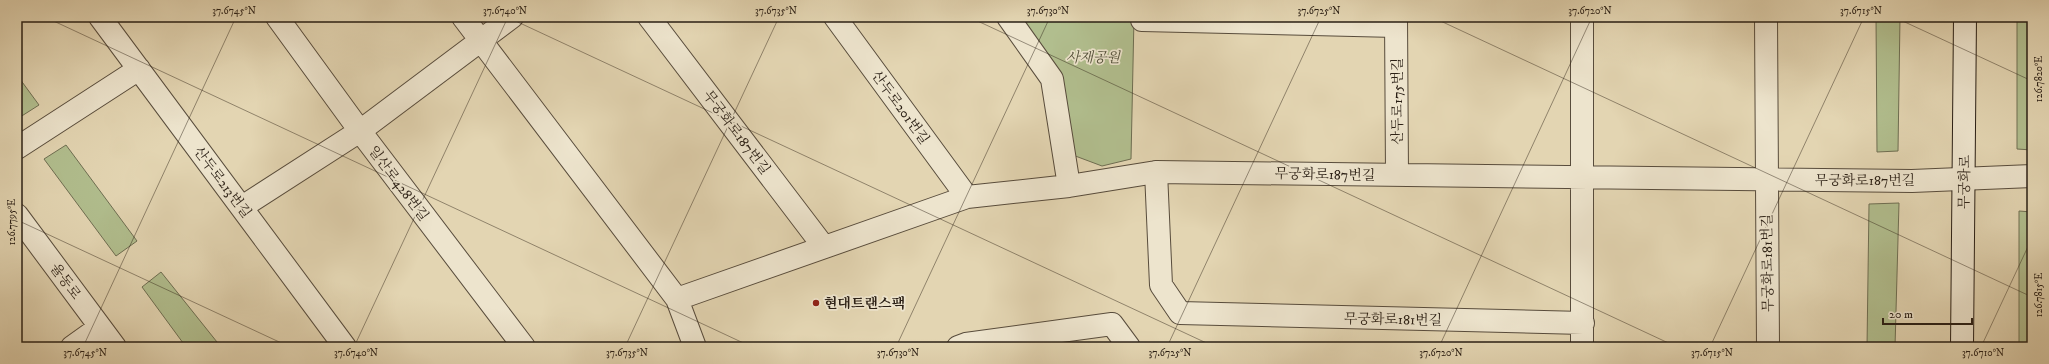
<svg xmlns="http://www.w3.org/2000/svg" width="2049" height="364" font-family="'IM FELL DW Pica','Noto Serif KR',serif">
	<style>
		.green { fill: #b1be8e; stroke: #6e6e52 }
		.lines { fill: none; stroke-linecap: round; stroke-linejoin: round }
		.street-casing { stroke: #584c3c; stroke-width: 24 }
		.secondary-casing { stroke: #2a1f15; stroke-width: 24 }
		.street { stroke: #ede4cd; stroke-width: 22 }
		.secondary { stroke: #ede4cd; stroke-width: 22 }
		.ticks { fill: none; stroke: #2a1f15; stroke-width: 1; stroke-opacity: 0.45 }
		.poi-dot { fill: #8f2418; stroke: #ede4cd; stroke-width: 1.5 }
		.labels { text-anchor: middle; stroke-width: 3.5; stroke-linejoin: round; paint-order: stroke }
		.park-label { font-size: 14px; font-style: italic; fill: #524f39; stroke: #ede4cd }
		.street-label { font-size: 14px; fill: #2a1f15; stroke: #ede4cd }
		.poi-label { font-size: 14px; font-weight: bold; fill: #2a1f15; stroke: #ede4cd; text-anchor: start }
		.neatline { fill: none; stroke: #2a1f15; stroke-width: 1.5 }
		.ticks-label { font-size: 10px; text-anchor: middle; fill: #2a1f15 }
	</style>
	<rect width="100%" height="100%" fill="#e3d5b2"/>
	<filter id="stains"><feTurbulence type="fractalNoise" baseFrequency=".005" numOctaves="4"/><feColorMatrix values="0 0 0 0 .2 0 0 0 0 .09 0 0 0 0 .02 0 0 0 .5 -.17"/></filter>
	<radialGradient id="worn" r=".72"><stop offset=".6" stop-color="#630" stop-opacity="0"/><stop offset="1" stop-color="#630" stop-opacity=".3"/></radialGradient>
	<path class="green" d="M1018,17H1134L1131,159L1102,166L1070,154Z
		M1876,17H1900L1898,151L1877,152Z
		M2017,17H2032V150L2017,149Z
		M17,75L39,105L17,119Z
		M66,145L137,241L116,256L44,159Z
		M1899,203L1895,347H1867L1869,204Z
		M2019,211L2032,212V347H2019Z
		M161,272L221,347H186L142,287Z"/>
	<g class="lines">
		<defs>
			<path id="street" d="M100,17L345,347
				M277,17L360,131L524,347
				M463,17L677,299L695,347
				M649,17L824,247
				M835,17L967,197
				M1008,17L1052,79L1069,186
				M1142,17V20L1396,26
				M1396,17L1397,175
				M1582,17V347
				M1766,17L1768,347
				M17,148L139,69
				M1156,172L1161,285L1180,313L1583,323
				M242,207L360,131L512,17
				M17,215L115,347
				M677,299L967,197L1069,186L1156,172L1912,181L2032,176
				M72,347L100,327
				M958,347L966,344L1112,324L1129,347"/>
			<path id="secondary" d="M1962,347L1965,17"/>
		</defs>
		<use href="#street" class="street-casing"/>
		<use href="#secondary" class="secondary-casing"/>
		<use href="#street" class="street"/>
		<use href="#secondary" class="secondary"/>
	</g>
	<path class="ticks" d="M45,17L752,347M507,17L1215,347M969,17L1677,347M1432,17L2032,297M1894,17L2032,81M17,220L290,347M83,347L236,17M354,347L508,17M625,347L779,17M896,347L1050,17M1167,347L1321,17M1439,347L1592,17M1710,347L1864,17M1981,347L2032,238"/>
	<circle class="poi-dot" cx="816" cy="303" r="4"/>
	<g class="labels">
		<g class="park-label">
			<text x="1093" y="62">사재공원</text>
		</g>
		<g class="street-label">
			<text transform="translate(1397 101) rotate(-90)" y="5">산두로175번길</text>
			<text transform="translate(901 107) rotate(54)" y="5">산두로201번길</text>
			<text transform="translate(737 132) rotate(53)" y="5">무궁화로187번길</text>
			<text transform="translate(1325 174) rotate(1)" y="5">무궁화로187번길</text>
			<text x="1865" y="185">무궁화로187번길</text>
			<text transform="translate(223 182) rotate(53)" y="5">산두로213번길</text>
			<text transform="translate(1964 182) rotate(-89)" y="5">무궁화로</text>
			<text transform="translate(399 183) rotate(53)" y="5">일산로428번길</text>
			<text transform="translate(1767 263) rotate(-91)" y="5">무궁화로181번길</text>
			<text transform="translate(66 281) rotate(53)" y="5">율동로</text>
			<text transform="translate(1393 319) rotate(1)" y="5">무궁화로181번길</text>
		</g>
		<g class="poi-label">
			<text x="824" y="308">현대트랜스팩</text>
		</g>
	</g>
	<rect width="2049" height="364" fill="none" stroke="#e3d5b2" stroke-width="44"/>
	<path d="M1883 318v6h89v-6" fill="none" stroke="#2a1f15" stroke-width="2"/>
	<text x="1889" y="318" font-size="12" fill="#2a1f15" stroke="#ede4cd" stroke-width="3" paint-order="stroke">20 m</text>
	<rect x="22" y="22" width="2005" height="320" class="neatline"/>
	<g class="ticks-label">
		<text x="234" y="14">37.6745°N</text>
		<text x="505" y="14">37.6740°N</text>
		<text x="776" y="14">37.6735°N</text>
		<text x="1048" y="14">37.6730°N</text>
		<text x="1319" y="14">37.6725°N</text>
		<text x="1590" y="14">37.6720°N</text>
		<text x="1861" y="14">37.6715°N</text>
		<text transform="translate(2038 79) rotate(-90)" y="4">126.7820°E</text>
		<text transform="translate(11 222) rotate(-90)" y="4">126.7795°E</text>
		<text transform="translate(2038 295) rotate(-90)" y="4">126.7815°E</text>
		<text x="85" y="356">37.6745°N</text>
		<text x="356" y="356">37.6740°N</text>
		<text x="627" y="356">37.6735°N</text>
		<text x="898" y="356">37.6730°N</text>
		<text x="1170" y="356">37.6725°N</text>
		<text x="1441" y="356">37.6720°N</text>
		<text x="1712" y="356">37.6715°N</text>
		<text x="1983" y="356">37.6710°N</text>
	</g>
	<rect width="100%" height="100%" filter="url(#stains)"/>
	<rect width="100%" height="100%" fill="url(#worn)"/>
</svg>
